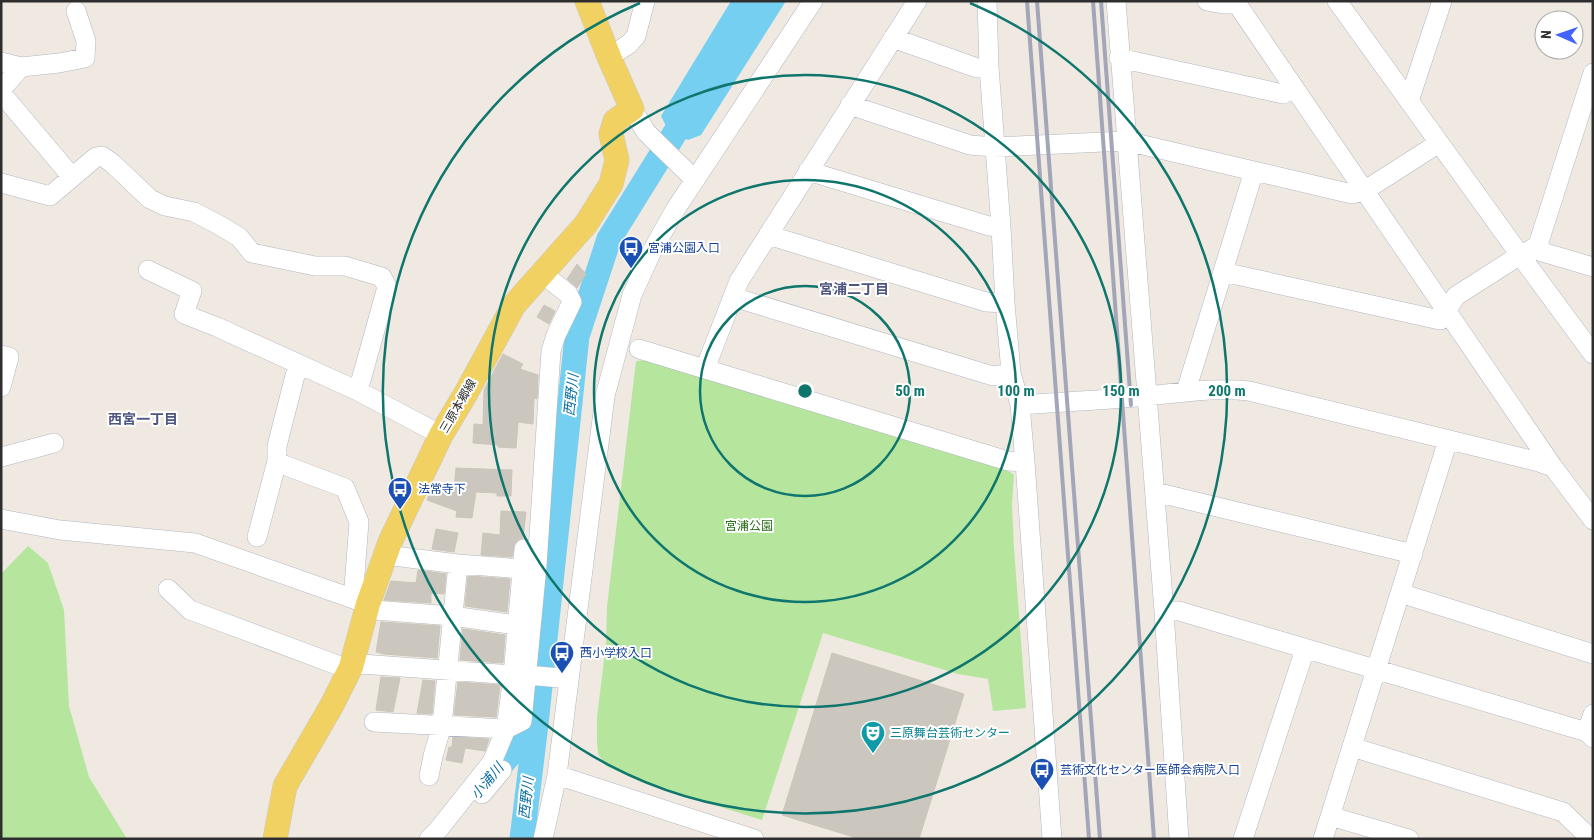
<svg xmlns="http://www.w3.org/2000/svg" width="1594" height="840" font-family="'Roboto Condensed','Noto Sans JP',sans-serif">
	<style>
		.green { fill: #b6e59e }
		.water { fill: #75cff0 }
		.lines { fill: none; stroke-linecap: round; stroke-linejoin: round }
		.river { stroke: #75cff0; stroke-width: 25 }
		.building { fill: #cbc7bf; stroke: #cbc5ba }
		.minor-casing { stroke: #b4b7c1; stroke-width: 20 }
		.major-casing { stroke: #c9c9c9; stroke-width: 25 }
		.minor { stroke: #fff; stroke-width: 19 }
		.major { stroke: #f2d163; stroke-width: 24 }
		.rail { stroke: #a3a6b8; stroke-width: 4 }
		.ring { fill: none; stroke: #0f766e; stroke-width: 2.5 }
		.labels { text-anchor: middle; stroke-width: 4; stroke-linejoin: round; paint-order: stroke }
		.transit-label { font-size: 12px; fill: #164399; stroke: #fff; text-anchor: start }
		.street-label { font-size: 12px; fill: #2e2e2e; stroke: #fff }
		.park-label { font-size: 12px; fill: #2c6e1b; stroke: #fff }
		.culture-label { font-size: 12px; fill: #0d838f; stroke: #fff; text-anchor: start }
		.neighbourhood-label { font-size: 14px; font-weight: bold; fill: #4d5680; stroke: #fff }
		.water-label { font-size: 14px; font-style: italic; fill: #0d6fa3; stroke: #fff }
		.centre { fill: #0f766e; stroke: #fff; stroke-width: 2.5 }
		.ring-label { font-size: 15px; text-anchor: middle; font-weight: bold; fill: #0f766e; stroke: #fff; stroke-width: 4; stroke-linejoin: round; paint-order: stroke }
	</style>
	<rect width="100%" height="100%" fill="#efe9e1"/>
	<path class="green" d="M650,360L1007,470L1014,475L1012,505L1014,548L1026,708L993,711L988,679L958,674L823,633L762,820L641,782L606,766L598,754L597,741V717L606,644L607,607L636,361Z
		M28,546L48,563L64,610L69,706L89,777L127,839H1V574Z"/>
	<path class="water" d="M731,1H786L701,135L688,140L668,130L661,116Z"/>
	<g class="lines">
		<path class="river" d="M482,787L536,724
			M522,839L536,724L577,336L609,239L678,128L693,107"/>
	</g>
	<path class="building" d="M577,264L586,274L577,288L567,279Z
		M544,305L555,311L549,324L537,317Z
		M503,354L523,364L520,369L538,375L537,399L534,398L533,424L518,422L516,448L498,447V445L473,443L474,424L483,425L484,390Z
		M456,468L512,470L511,496H497V493L476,492L472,518L456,517L457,511L427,500L434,483L454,490Z
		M501,511L526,512L523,538L519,539L515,543L512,557L481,555L483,533L500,535Z
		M436,529L458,533L454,552L432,549Z
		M418,570L446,574L444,594L431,593V603L384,600L391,581L416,583Z
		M468,576L510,579L507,612L465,606Z
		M381,622L440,626L437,658L384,654L376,652Z
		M463,629L505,635L503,663L460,660Z
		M832,653L964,694L919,839H860L782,815Z
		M381,677L400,678L393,712L376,710Z
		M423,680L435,681L432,714L417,713Z
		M458,682L500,685L496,717L454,715Z
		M453,737L489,739L485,751L465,748L462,763L446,760L449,747H452Z"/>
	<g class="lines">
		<defs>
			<path id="minor" d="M987,1L989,67L1001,227L1005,303L1011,373L1020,405L1025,462L1052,839
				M1116,1L1164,611L1179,839
				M1207,1L1223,4H1237
				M1235,1L1553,467L1593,520
				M1337,1L1520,255L1532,249L1593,267
				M893,38L977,68L989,67
				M609,57L629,44L636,36L645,1
				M1119,58L1283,94L1293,88
				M1,62L21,67L59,63L85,58L86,41L76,11
				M1,90L21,67
				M1,98L7,100L72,177
				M1409,101L1442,1
				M850,105L970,145L994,147L1126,141L1352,194L1364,191L1439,143
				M632,109L646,132L695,180
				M808,171L989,226L1001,227
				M1,183L50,196L96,157L102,156L112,163L150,199L165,206L194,212L219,225L239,237L252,253L315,266H345L382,277L387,287L358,391
				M768,235L986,302L1005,303
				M1532,249L1538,245L1593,73
				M148,270L192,291L184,314L217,327L358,391L441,435
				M1223,272L1440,320L1456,296L1520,255L1593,354
				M733,297L993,376L1011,373
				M639,349L1008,461L1025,462
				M1,355L9,357L1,387
				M705,369L739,281L917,1
				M1186,391L1254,171
				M1020,405C1062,402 1104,400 1146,396C1181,393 1214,387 1249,391L1539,462L1553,467
				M1,457L54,443
				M277,461L284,465L345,488L359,522L354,587L357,593L374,610L452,616L516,625
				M1155,492L1413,554
				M1,519L60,530L195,543L368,604
				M257,537L277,461V446L298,364
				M385,555L458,564L522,569L537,566L551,351L556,335L572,302L568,294L542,273
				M168,589L190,610L345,668L361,664L513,675
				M1400,593L1593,654
				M1164,611H1179L1587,732L1593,738
				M527,675L560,678
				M374,722L506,729L522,721L537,566
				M1587,732L1593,714
				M1352,747L1563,812L1591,839
				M557,775L754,839
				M429,776L433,756L442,725L458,564
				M482,794L502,770
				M1330,816L1409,839
				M429,839L438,830L492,762L506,729L513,675L524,549
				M543,839L557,775L605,396L632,295L651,253L675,210L813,1
				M1243,839L1305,649
				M1323,839L1448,440"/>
			<path id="major" d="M275,839L285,786L332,705L351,667L368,604L390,542L441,435L466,393L514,305L586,224L611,184L617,160L611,134L615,121L632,109L609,57L587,1"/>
		</defs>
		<use href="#minor" class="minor-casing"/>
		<use href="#major" class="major-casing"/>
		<use href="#minor" class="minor"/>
		<use href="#major" class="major"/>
		<path class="rail" d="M1027,1L1089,839
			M1037,1L1100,839
			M1093,1L1154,839
			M1101,1L1131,405"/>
	</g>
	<g class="ring">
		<circle cx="805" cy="391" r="105"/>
		<circle cx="805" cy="391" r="211"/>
		<circle cx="805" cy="391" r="316"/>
		<path d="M970 3A422 422 0 1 1 640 3"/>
	</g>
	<defs>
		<symbol id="bus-pin" viewBox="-11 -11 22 30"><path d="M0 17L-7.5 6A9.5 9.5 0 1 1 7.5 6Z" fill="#1a4fb4" stroke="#fff"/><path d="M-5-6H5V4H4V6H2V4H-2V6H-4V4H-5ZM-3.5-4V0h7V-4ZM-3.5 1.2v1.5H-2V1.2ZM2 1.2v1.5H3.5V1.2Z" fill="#fff"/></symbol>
		<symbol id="theatre-pin" viewBox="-11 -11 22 30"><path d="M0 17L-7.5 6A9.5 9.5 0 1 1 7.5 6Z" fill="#0f9aa8" stroke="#fff"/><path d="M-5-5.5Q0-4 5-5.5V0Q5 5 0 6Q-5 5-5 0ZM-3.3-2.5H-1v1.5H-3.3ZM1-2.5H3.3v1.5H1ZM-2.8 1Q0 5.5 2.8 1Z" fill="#fff"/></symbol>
	</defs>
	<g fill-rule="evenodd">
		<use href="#bus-pin" x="617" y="234" width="28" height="38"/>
		<use href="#bus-pin" x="386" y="475" width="28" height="38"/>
		<use href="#bus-pin" x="548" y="639" width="28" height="38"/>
		<use href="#theatre-pin" x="859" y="719" width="28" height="38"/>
		<use href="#bus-pin" x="1028" y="756" width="28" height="38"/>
	</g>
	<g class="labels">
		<g class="transit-label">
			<text x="648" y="252">宮浦公園入口</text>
			<text x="418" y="493">法常寺下</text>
			<text x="580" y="657">西小学校入口</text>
			<text x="1060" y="774">芸術文化センター医師会病院入口</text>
		</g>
		<g class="street-label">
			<text transform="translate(458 406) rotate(-60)" y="4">三原本郷線</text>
		</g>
		<g class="park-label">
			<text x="749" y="530">宮浦公園</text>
		</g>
		<g class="culture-label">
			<text x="890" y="737">三原舞台芸術センター</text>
		</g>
		<g class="neighbourhood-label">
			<text x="854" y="294">宮浦二丁目</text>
			<text x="143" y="424">西宮一丁目</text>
		</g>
		<g class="water-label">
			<text transform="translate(571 395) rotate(-84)" y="5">西野川</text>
			<text transform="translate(487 781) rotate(-50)" y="5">小浦川</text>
			<text transform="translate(526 798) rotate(-84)" y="5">西野川</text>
		</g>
	</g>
	<circle cx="805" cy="391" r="8" class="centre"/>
	<g class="ring-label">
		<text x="910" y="396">50 m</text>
		<text x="1016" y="396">100 m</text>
		<text x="1121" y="396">150 m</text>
		<text x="1227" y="396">200 m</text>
	</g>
	<rect width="1594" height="840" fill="none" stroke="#2e2e2e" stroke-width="5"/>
	<g transform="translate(1559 35) rotate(272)"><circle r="24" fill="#ffffff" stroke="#ababab"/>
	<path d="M0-4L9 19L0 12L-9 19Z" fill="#4264fb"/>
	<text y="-8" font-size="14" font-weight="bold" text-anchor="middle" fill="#2e2e2e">N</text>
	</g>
</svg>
